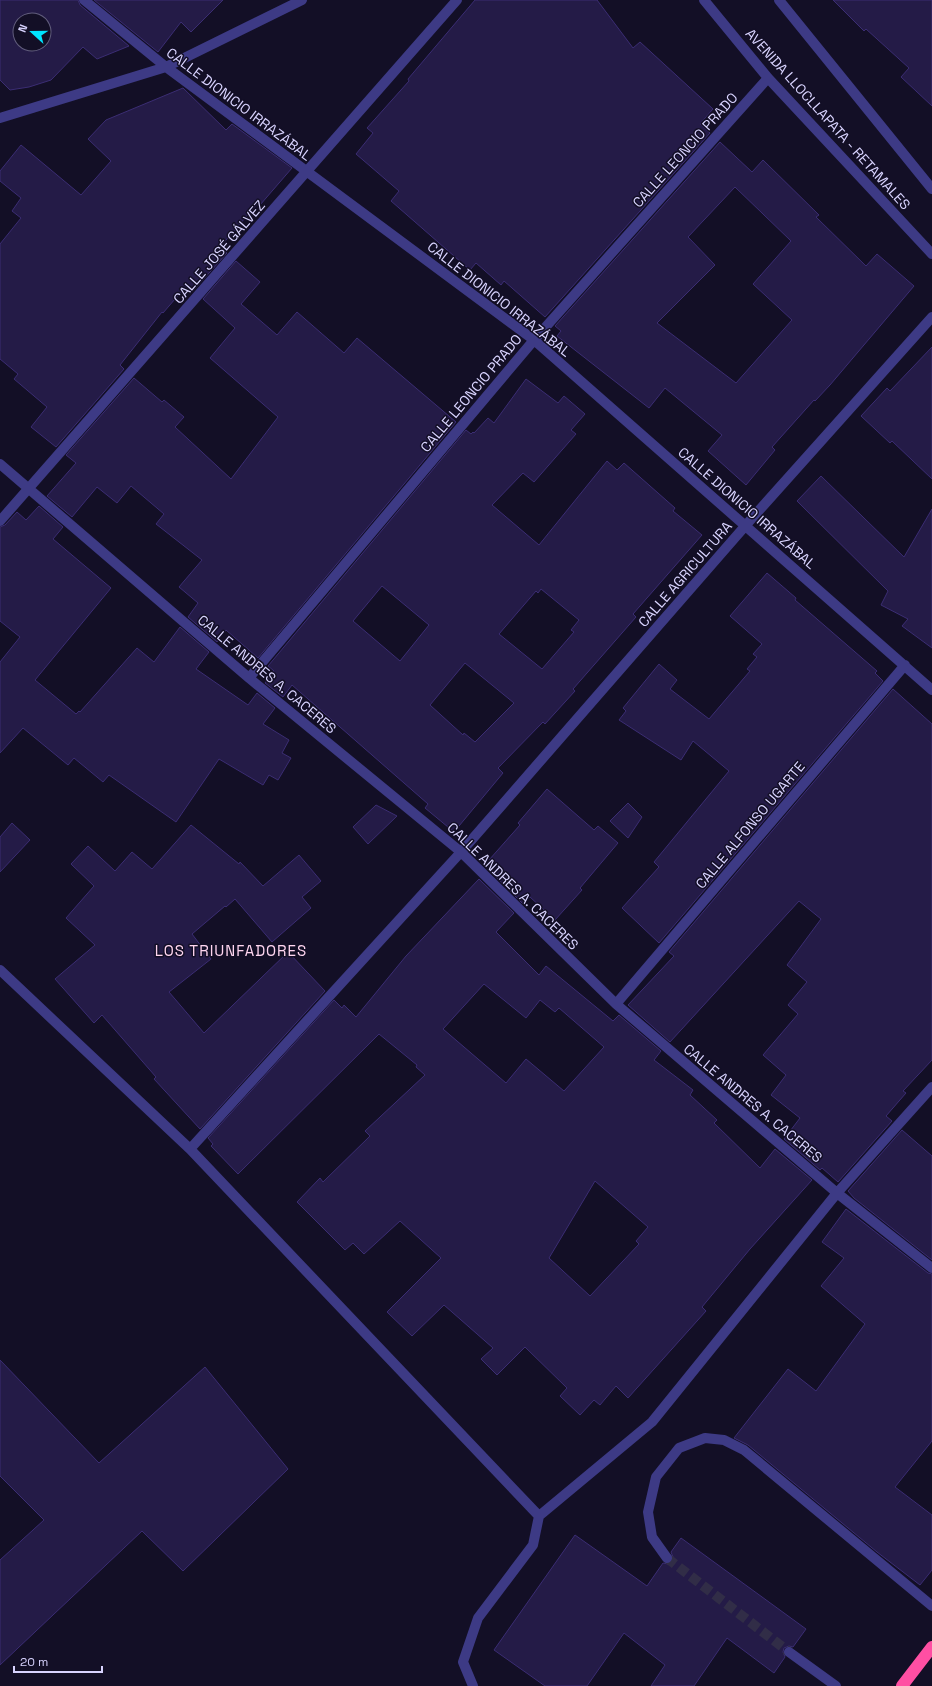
<svg xmlns="http://www.w3.org/2000/svg" width="932" height="1686" font-family="'Space Grotesk',sans-serif">
	<style>
		.building { fill: #241b47; stroke: #3b2d73; fill-rule: evenodd }
		.lines { fill: none; stroke-linecap: round; stroke-linejoin: round }
		.minor-tunnel { stroke: #312d47; stroke-width: 10; stroke-dasharray: 10 5; stroke-linecap: butt }
		.minor { stroke: #3d3a85; stroke-width: 10 }
		.highway { stroke: #ff4fa3; stroke-width: 12 }
		.labels { text-anchor: middle; stroke-width: 3; stroke-linejoin: round; paint-order: stroke }
		.street-label { font-size: 14px; fill: #d9d4ff; stroke: #130f26 }
		.neighbourhood-label { font-size: 15px; letter-spacing: 1px; fill: #ffd6f0; stroke: #130f26 }
	</style>
	<rect width="100%" height="100%" fill="#130f26"/>
	<path class="building" d="M0,0H78L80,5L129,46L97,59L83,47L51,80L29,87L10,90L0,80ZM20,20H44V44H20Z
		M94,0H223L191,32L181,22L158,52Z
		M475,0H597L633,48L640,42L713,109L700,124L710,133L545,317L504,281L501,285L476,263L470,270L391,201L399,191L356,154L373,133L367,128L409,81L408,79Z
		M833,0H932V106L901,77L909,68L866,29L864,31Z
		M183,88L226,130L232,124L292,168L260,205L258,203L220,247L227,253L193,291L187,285L163,313L162,312L120,365L124,369L56,447L31,427L47,407L14,379L18,374L0,359V244L21,218L12,211L21,198L0,181V171L21,145L81,195L111,161L88,139L106,120Z
		M720,142L752,172L763,160L819,215L816,217L866,266L877,254L914,286L830,385L815,401L814,400L772,447L775,450L746,485L708,451L722,435L665,388L649,408L557,336L561,331L555,326ZM735,187L791,241L753,284L792,320L736,383L657,323L715,265L688,237Z
		M236,261L260,282L241,304L277,335L297,312L344,353L357,338L456,422L258,658L226,630L217,642L188,617L198,603L179,587L202,560L156,524L164,514L131,486L117,503L97,487L72,517L47,496L76,463L66,455L134,378L162,402L164,400L184,417L175,427L231,479L278,417L210,358L235,328L203,299Z
		M932,347V479L892,441L890,443L861,416L887,388L890,391Z
		M526,379L558,403L564,396L585,414L571,430L576,434L534,482L523,473L492,505L539,545L607,461L617,470L624,463L675,508L673,511L702,535L633,614L636,617L573,689L575,691L545,724L543,722L498,768L503,773L454,832L425,808L428,804L292,685L283,697L265,683L274,671L268,666L466,430L471,434L473,432L474,433L488,418L494,423ZM382,586L429,625L400,661L353,621ZM541,589L579,620L571,630L574,632L542,669L499,634L536,591L538,593ZM465,663L514,703L475,742L464,733L463,735L430,705Z
		M821,476L904,557L932,509V648L902,626L908,619L881,605L888,591L797,501Z
		M39,506L63,527L53,539L111,588L35,680L76,714L79,711L80,712L137,648L154,662L180,627L209,652L196,669L248,705L257,693L275,708L263,724L289,740L282,753L291,758L278,780L269,775L263,785L219,759L176,822L109,775L103,782L74,758L68,765L23,728L0,753V662L20,637L0,621V527L5,525L17,512L26,520Z
		M767,573L796,598L795,600L877,671L875,673L883,681L659,943L622,908L659,867L654,862L729,771L693,741L681,760L619,720L626,711L623,708L659,664L677,680L670,689L709,719L750,671L747,669L757,657L753,654L762,644L730,616Z
		M893,689L932,724V1060L903,1091L906,1093L886,1116L892,1121L838,1182L822,1168L820,1170L784,1139L800,1118L771,1095L786,1075L763,1055L798,1014L788,1005L807,982L787,965L821,919L799,901L670,1042L628,1005L674,956L669,952Z
		M547,789L594,830L598,826L618,843L580,888L582,890L555,920L530,897L523,904L488,869L493,863L489,860L520,825L518,823Z
		M628,803L642,817L628,838L610,821Z
		M376,805L397,816L368,844L353,827Z
		M12,823L30,840L0,872V837Z
		M191,825L239,864L240,862L263,886L299,855L321,881L302,897L311,908L272,942L235,899L226,907L225,906L192,934L211,959L169,992L204,1033L288,952L325,991L200,1129L154,1079L156,1077L102,1015L94,1023L55,979L95,945L66,918L94,886L71,864L88,846L115,871L132,852L152,869Z
		M479,879L514,913L496,932L539,975L546,966L613,1021L619,1015L661,1051L654,1060L693,1090L690,1095L717,1120L714,1123L760,1168L775,1149L812,1180L750,1249L702,1307L706,1311L628,1398L616,1386L600,1405L594,1400L580,1415L560,1396L567,1388L525,1347L497,1375L481,1359L493,1348L444,1305L412,1336L387,1312L441,1258L400,1221L364,1254L353,1243L345,1250L297,1202L320,1178L323,1182L370,1136L365,1131L425,1075L416,1067L417,1065L379,1034L238,1174L211,1146L213,1144L208,1138L334,1000L342,1008L344,1005L356,1017L406,956ZM484,984L526,1018L540,1000L555,1012L559,1008L604,1047L564,1091L526,1059L506,1083L443,1029ZM595,1181L648,1227L636,1241L639,1244L590,1296L549,1258Z
		M902,1130L932,1156V1260L854,1198L848,1191Z
		M846,1209L928,1273L932,1274V1441L895,1487L932,1515V1570L920,1585L877,1552L748,1445L734,1438L788,1369L816,1391L865,1324L821,1286L844,1258L822,1242Z
		M0,1360L99,1463L205,1367L288,1469L183,1571L142,1531L0,1665V1560L44,1520L0,1476Z
		M575,1535L647,1586L663,1563L668,1564L673,1561V1557L671,1552L681,1538L806,1629L793,1647L789,1646L784,1648L783,1652L785,1657L774,1673L727,1638L694,1686H651L665,1665L624,1633L587,1686H545L494,1650Z"/>
	<g class="lines">
		<path class="minor-tunnel" d="M667,1558L789,1652"/>
		<path class="minor" d="M84,0L166,67L534,340L932,690
			M704,0L768,78L932,254
			M779,0L932,189
			M0,118L166,67L302,0
			M0,464L249,678L461,852L616,1004L837,1193L932,1268
			M0,521L457,0
			M249,678L534,340L768,78
			M0,970L190,1149L539,1516L533,1545L478,1618L463,1662L473,1686
			M616,1004L905,665
			M190,1149L461,852L746,525L932,317
			M539,1516L652,1422L837,1193L932,1087
			M667,1558L652,1537L648,1512L656,1477L679,1448L705,1438L724,1440L744,1450L932,1606
			M789,1652L836,1686"/>
		<path class="highway" d="M902,1686L932,1647"/>
	</g>
	<g class="labels">
		<g class="street-label">
			<text transform="translate(239 104) rotate(37)" y="5">CALLE DIONICIO IRRAZÁBAL</text>
			<text transform="translate(828 119) rotate(48)" y="5">AVENIDA LLOCLLAPATA - RETAMALES</text>
			<text transform="translate(685 150) rotate(-48)" y="5">CALLE LEONCIO PRADO</text>
			<text transform="translate(219 252) rotate(-49)" y="5">CALLE JOSÉ GÁLVEZ</text>
			<text transform="translate(499 299) rotate(38)" y="5">CALLE DIONICIO IRRAZÁBAL</text>
			<text transform="translate(471 393) rotate(-50)" y="5">CALLE LEONCIO PRADO</text>
			<text transform="translate(747 508) rotate(41)" y="5">CALLE DIONICIO IRRAZÁBAL</text>
			<text transform="translate(685 574) rotate(-49)" y="5">CALLE AGRICULTURA</text>
			<text transform="translate(267 674) rotate(40)" y="5">CALLE ANDRES A. CACERES</text>
			<text transform="translate(750 825) rotate(-50)" y="5">CALLE ALFONSO UGARTE</text>
			<text transform="translate(513 886) rotate(44)" y="5">CALLE ANDRES A. CACERES</text>
			<text transform="translate(753 1103) rotate(40)" y="5">CALLE ANDRES A. CACERES</text>
		</g>
		<g class="neighbourhood-label">
			<text x="231" y="956">LOS TRIUNFADORES</text>
		</g>
	</g>
	<g transform="translate(32 32) rotate(291)"><circle r="19" fill="#130f26" stroke="#625e7d"/>
	<path d="M0-3L7 15L0 10L-7 15Z" fill="#00e5ff"/>
	<text y="-6" font-size="11" font-weight="bold" text-anchor="middle" fill="#d9d4ff">N</text>
	</g>
	<path d="M14 1666v6h88v-6" fill="none" stroke="#d9d4ff" stroke-width="2"/>
	<text x="20" y="1666" font-size="12" fill="#d9d4ff" stroke="#130f26" stroke-width="3" paint-order="stroke">20 m</text>
</svg>
